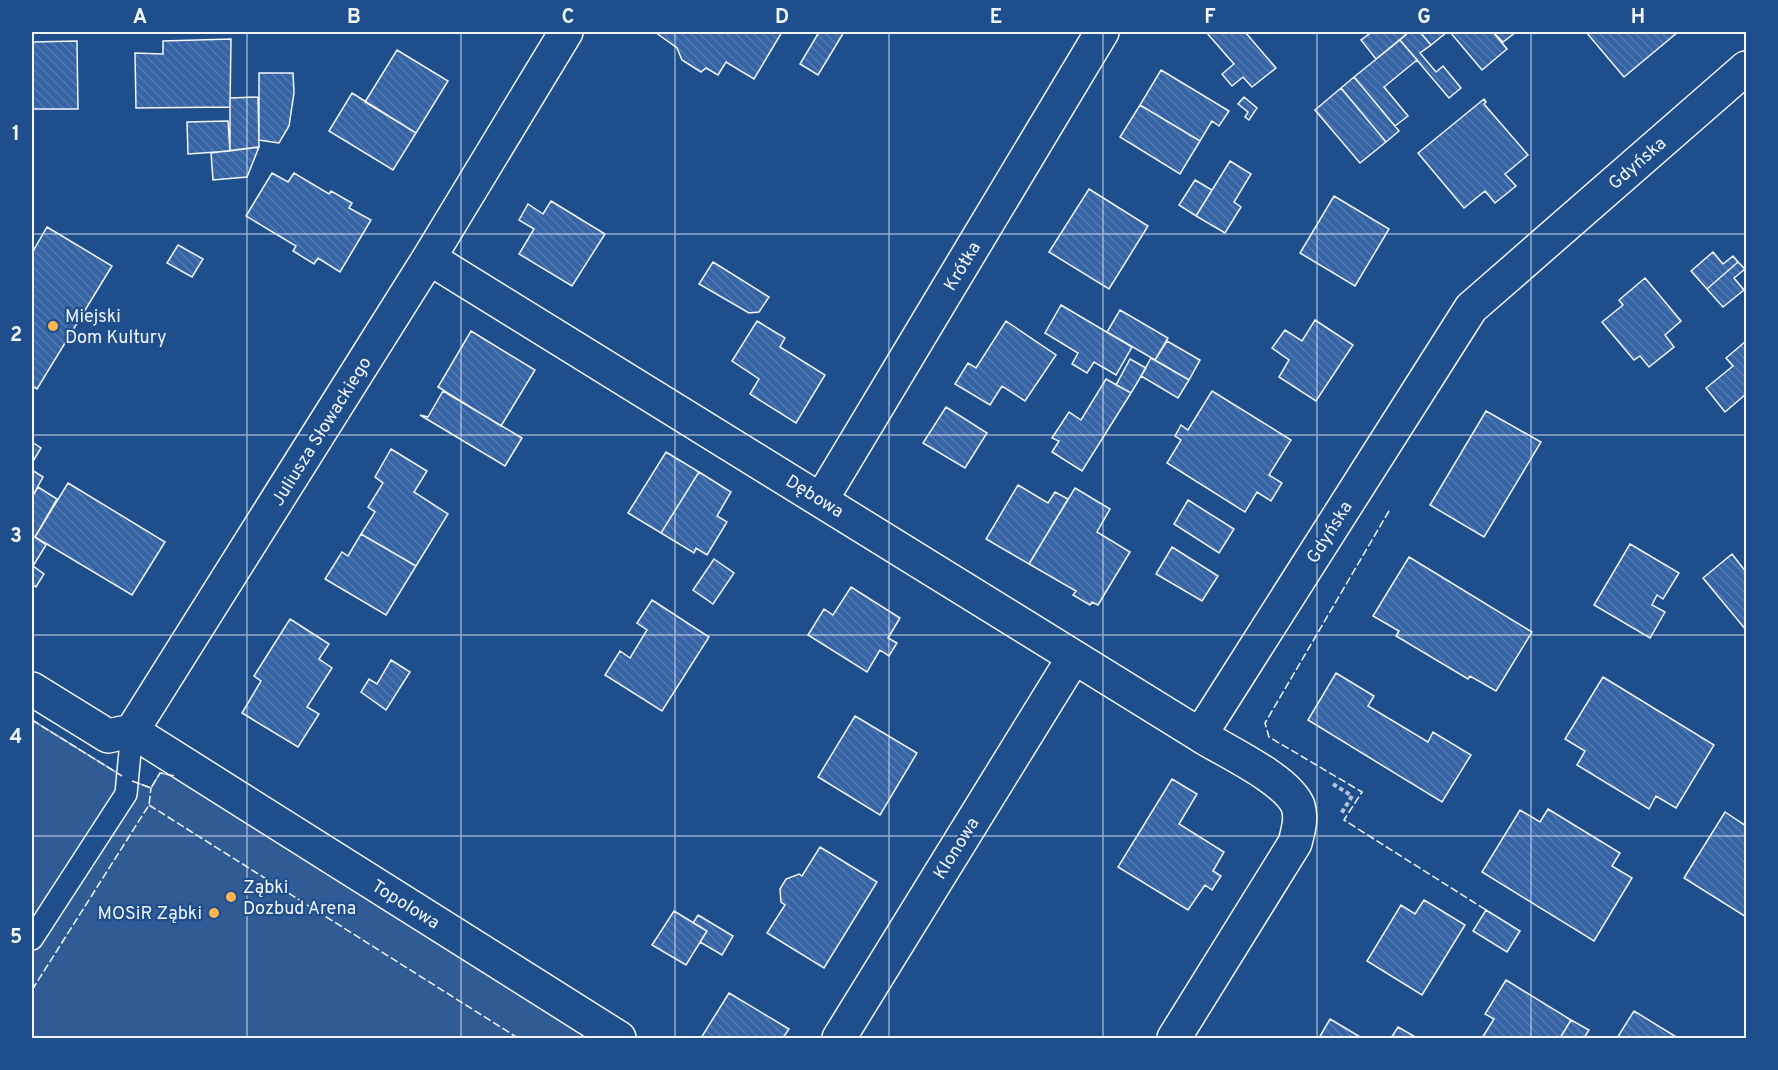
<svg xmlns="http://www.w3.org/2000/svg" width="1778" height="1070" font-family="Overpass,sans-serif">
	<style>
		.green { fill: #305b95; stroke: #a8bbd7; stroke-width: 1.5 }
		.building { fill: url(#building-back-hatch); stroke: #f2f6ff; stroke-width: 1.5 }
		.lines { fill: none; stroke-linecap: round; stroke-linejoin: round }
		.service-casing { stroke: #f2f6ff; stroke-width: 24 }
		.minor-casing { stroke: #f2f6ff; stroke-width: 36 }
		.path { stroke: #b3c4dc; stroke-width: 4; stroke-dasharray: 4.5 3; stroke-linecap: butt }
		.service { stroke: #1f4e8c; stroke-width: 21 }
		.minor { stroke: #1f4e8c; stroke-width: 33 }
		.fence { stroke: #f2f6ff; stroke-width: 1.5; stroke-dasharray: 8 3; stroke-linecap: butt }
		.grid { fill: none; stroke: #f2f6ff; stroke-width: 1.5; stroke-opacity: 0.55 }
		.poi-dot { fill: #ffb74d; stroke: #1f4e8c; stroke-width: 2 }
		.labels { text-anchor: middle; stroke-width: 4.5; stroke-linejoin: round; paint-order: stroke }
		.street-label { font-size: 18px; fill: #f2f6ff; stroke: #1f4e8c }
		.poi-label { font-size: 18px; fill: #f2f6ff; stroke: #1f4e8c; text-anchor: start }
		.neatline { fill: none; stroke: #f2f6ff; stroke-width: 2 }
		.grid-label { font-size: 20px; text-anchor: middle; font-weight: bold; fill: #f2f6ff }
	</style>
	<defs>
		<pattern id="building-back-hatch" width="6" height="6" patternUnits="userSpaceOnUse" patternTransform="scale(1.5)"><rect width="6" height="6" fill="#3563a3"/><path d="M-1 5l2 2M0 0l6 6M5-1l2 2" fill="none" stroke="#537ab1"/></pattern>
	</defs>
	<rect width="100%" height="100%" fill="#1f4e8c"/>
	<path class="green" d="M32,720L127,779L151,788L160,773L175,776L600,1038H32Z"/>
	<path class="building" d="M655,32H782L754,79L726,62L718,75L706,68L701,72L682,60L677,48Z
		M819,32H844L818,75L800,64Z
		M1206,32H1245L1276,68L1252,87L1243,77L1232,86L1222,74L1234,64Z
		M1372,32H1409L1376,59L1361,40Z
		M1409,32H1420L1431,45L1420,53L1436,72L1443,66L1461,88L1449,98L1400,40Z
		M1420,32H1447L1431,45Z
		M1450,32H1493L1507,49L1482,70Z
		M1493,32H1516L1503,42Z
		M1586,32H1678L1624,77Z
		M231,39L230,107L136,108L135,53L163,54V41Z
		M1400,40L1417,60L1384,87L1408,116L1395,126L1354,77Z
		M77,41L78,109H32V42Z
		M397,50L448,81L416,133L365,102Z
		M1161,70L1229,111L1219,126L1212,121L1200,141L1140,105Z
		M259,73H293L294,93L289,126L279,143L259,140Z
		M1354,77L1399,131L1386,142L1341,88Z
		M1341,88L1386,142L1360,163L1315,110Z
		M352,93L416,133L393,170L329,131Z
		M258,97L259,147L230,151V98Z
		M1244,97L1257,108L1249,120L1245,117L1248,112L1238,104Z
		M1484,99L1486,102L1484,104L1528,155L1505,174L1516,186L1495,203L1485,191L1464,208L1418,153Z
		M1140,105L1200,141L1180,174L1120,137Z
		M228,121L230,151L188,154L187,122Z
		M259,147L247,177L213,180L211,153Z
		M1230,161L1251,174L1234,202L1241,207L1225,233L1196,216Z
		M272,173L288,182L294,173L329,194L331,191L352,203L349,208L371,220L340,272L318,258L314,264L293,251L296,246L246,216Z
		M1195,180L1212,190L1196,216L1179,205Z
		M1089,189L1148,226L1109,289L1049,252Z
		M1334,196L1389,229L1355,286L1300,253Z
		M551,201L605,234L572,286L519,254L534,229L519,220L528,204L543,214Z
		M47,227L112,266L37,389L32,386V253Z
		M178,245L203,259L192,277L167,263Z
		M1713,252L1723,264L1733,256L1738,262L1707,289L1691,271Z
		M713,262L769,297L759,312L749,313L699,284Z
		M1738,262L1745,269L1734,278L1744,290L1723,307L1707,289Z
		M1645,278L1681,321L1665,335L1674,347L1649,367L1640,356L1634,360L1602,322L1623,305L1619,300Z
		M1061,305L1132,347L1116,375L1094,362L1087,373L1072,364L1078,353L1045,333Z
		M1120,310L1168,338L1155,360L1107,332Z
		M1315,320L1353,345L1316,401L1279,377L1289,360L1272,348L1285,330L1302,341Z
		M757,321L785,338L780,347L825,375L796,423L750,394L759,379L732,361Z
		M1006,321L1056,355L1025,401L1002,386L990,405L955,384L968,363L976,368Z
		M471,331L535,370L501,426L438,387Z
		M1167,341L1200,360L1189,380L1155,360Z
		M1746,341V394L1725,412L1706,388L1733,366L1726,358Z
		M1151,358L1189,380L1178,398L1141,376Z
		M1130,359L1146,368L1131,393L1116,385Z
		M1106,379L1131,393L1082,471L1052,452L1059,441L1052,438L1069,412L1081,420Z
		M443,391L522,438L505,466L420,415L428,417Z
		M1212,391L1291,440L1269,475L1282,483L1271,501L1257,492L1245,512L1167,463L1181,440L1175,436L1181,425L1188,430Z
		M946,407L987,433L965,468L923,443Z
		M1486,411L1541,442L1484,537L1430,505Z
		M32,442L41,448L32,463Z
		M391,449L427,471L414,492L448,514L416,566L361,534L375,512L368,507L383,483L375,477Z
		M666,452L699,472L661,533L628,513Z
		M32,470L43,477L32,497Z
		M699,472L731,492L717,516L727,522L707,555L696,548L694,553L661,533Z
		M68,483L165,542L132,595L35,537Z
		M1018,485L1048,503L1055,492L1068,499L1029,564L986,539Z
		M38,487L57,499L35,537L32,535V497Z
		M1075,488L1110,509L1097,532L1130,552L1098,605L1092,602L1090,605L1073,595L1076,591L1029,564Z
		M1188,500L1234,529L1219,553L1174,524Z
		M361,534L416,566L386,615L325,579L342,552L348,556Z
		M32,535L46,545L33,566L44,574L36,587L32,584Z
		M1630,544L1679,573L1663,599L1657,595L1652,605L1665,612L1650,638L1594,605Z
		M1172,547L1218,576L1202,601L1156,574Z
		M1732,554L1746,572V630L1703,578Z
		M1409,557L1532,632L1496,691L1470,676L1468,679L1396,636L1399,631L1373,616Z
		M714,559L734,573L713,604L693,590Z
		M851,587L900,618L888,638L897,643L889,656L880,650L867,672L808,635L824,609L833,615Z
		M652,600L709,637L662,711L605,675L620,651L630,658L647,630L637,623Z
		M290,619L329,644L319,659L332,668L307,707L319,714L298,747L242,713L261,681L254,676Z
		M391,660L410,672L386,710L361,692L369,679L377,684Z
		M1336,673L1374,696L1368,706L1428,742L1433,732L1471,755L1442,802L1308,720Z
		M1603,677L1714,745L1676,808L1656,796L1649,809L1577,765L1585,751L1565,739Z
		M855,716L917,753L880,815L818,777Z
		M1172,779L1197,794L1179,824L1224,852L1213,871L1221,876L1212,890L1205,885L1188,910L1118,867Z
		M1548,809L1620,853L1612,866L1632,878L1594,941L1482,872L1520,810L1540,822Z
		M1725,812L1746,826V917L1684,878Z
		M820,847L877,882L824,968L767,933L785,905L781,902L780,889L786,879L799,874L802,876Z
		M1424,900L1465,925L1422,995L1367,961L1401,905L1415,914Z
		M1486,910L1520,931L1507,952L1473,931Z
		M674,911L707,931L686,965L652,945Z
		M698,915L733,936L722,955L700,942L707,931L693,923Z
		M1506,980L1571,1020L1560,1038H1482L1494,1019L1485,1014Z
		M729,993L789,1029L783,1038H701Z
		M1634,1011L1678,1038H1617Z
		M1330,1019L1362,1038H1319Z
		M1571,1020L1589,1030L1584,1038H1560Z
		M1398,1027L1417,1038H1391Z"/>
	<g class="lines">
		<defs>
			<path id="service" d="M32,939L126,794L132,731"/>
			<path id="minor" d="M429,258L1200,735
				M821,500L1102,32
				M32,689L108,736L132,731L429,258L566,32
				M132,731L619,1038
				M839,1038L1074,657
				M1174,1038L1295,843C1298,831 1302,819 1298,806C1287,779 1225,751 1200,735L1471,308L1746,68"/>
		</defs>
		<use href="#service" class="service-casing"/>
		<use href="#minor" class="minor-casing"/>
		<path class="path" d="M1333,784L1352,796L1341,814"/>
		<use href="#service" class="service"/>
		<use href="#minor" class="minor"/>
		<path class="fence" d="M1389,511L1265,723L1269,737L1362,792L1344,820L1486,910
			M32,720L122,776
			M132,781L151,788L160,773L176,776
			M149,805L518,1038
			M32,990L149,805L151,788"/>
	</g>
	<path class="grid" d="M247,32V1038M461,32V1038M675,32V1038M889,32V1038M1103,32V1038M1317,32V1038M1531,32V1038M32,234H1746M32,435H1746M32,635H1746M32,836H1746"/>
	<g class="poi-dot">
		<circle cx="53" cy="326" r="6"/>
		<circle cx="231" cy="897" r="6"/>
		<circle cx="214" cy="913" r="6"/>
	</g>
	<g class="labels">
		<g class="street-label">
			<text transform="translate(1637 163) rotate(-41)" y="6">Gdyńska</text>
			<text transform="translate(962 266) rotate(-59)" y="6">Krótka</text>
			<text transform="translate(321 431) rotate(-58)" y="6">Juliusza Słowackiego</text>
			<text transform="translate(815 496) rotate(32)" y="6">Dębowa</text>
			<text transform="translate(1329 532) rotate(-58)" y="6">Gdyńska</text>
			<text transform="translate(956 848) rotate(-58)" y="6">Klonowa</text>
			<text transform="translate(406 904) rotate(32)" y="6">Topolowa</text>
		</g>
		<g class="poi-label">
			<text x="65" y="322">Miejski<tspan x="65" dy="21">Dom Kultury</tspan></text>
			<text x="243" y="893">Ząbki<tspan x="243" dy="21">Dozbud Arena</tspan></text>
			<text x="202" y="919" text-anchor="end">MOSiR Ząbki</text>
		</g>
	</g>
	<rect width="1778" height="1070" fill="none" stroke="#1f4e8c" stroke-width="66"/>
	<rect x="33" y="33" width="1712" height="1004" class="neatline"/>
	<g class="grid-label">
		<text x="140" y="23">A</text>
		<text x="354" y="23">B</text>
		<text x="568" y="23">C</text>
		<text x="782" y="23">D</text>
		<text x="996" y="23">E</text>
		<text x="1210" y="23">F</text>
		<text x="1424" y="23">G</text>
		<text x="1638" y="23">H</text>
		<text x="16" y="140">1</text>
		<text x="16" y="341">2</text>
		<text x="16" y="542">3</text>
		<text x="16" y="743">4</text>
		<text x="16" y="943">5</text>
	</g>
</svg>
